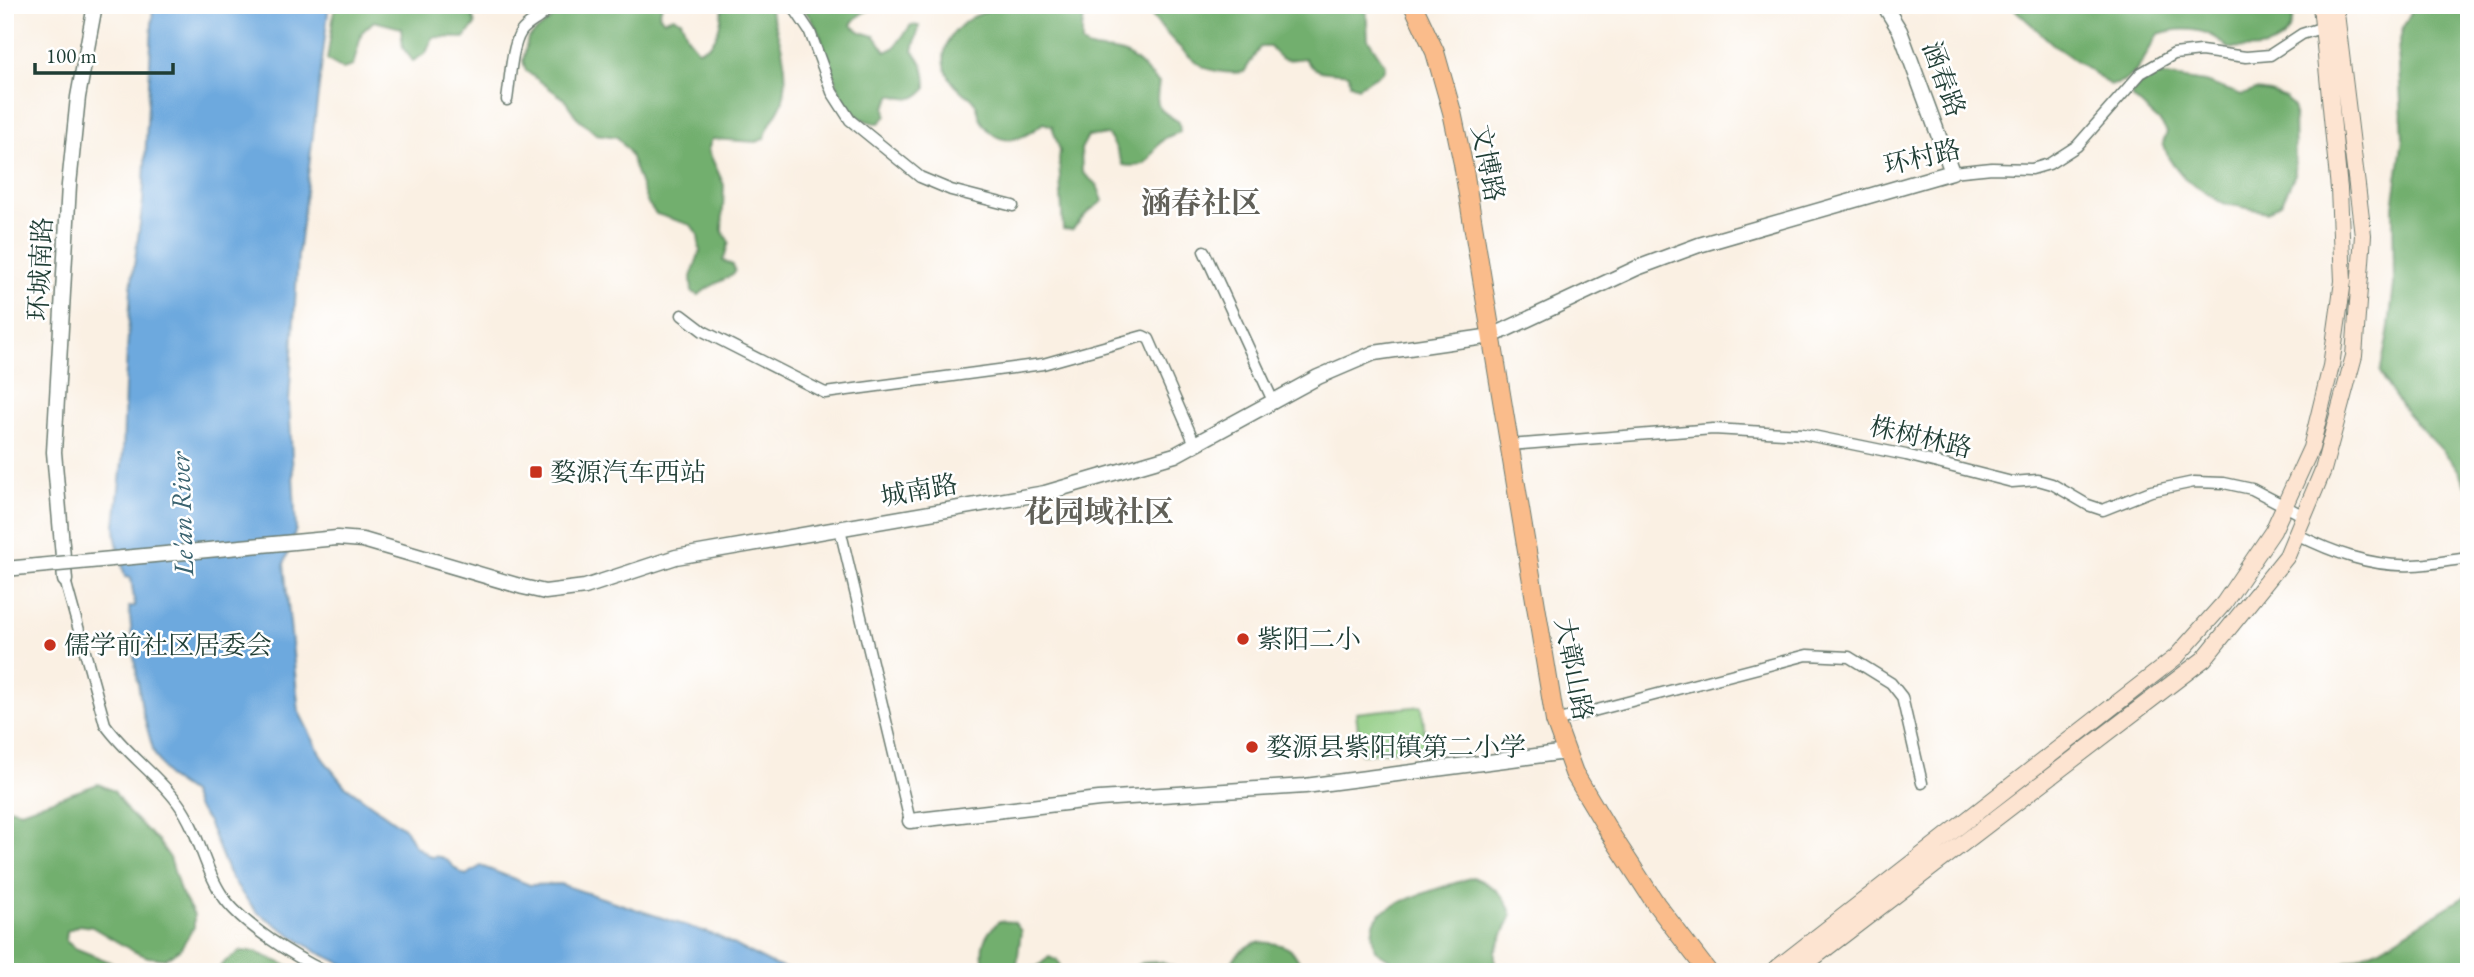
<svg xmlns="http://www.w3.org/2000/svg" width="2474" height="977" font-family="'EB Garamond','Noto Serif SC',serif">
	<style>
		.green { fill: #8ecb80; stroke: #56845a; stroke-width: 2 }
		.forest { fill: #72af6e; stroke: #487651; stroke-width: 2 }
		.water { fill: #6da9de; stroke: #467389; stroke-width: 2 }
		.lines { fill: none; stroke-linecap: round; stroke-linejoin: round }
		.minor-casing { stroke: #6c7c71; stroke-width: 13 }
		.tertiary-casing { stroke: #6c7c71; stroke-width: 17 }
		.secondary-casing { stroke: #6c7c71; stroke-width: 18 }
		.primary-casing { stroke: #6c7c71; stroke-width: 20 }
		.minor { stroke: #fff; stroke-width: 10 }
		.tertiary { stroke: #fff; stroke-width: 14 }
		.secondary { stroke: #fde4d1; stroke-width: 16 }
		.primary { stroke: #fabc8b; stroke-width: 18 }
		.tertiary-bridge-casing { stroke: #6c7c71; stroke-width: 17; stroke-linecap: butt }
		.tertiary-bridge { stroke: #fff; stroke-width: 14 }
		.poi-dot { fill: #c8321e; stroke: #fff; stroke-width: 2.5 }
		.labels { text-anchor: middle; stroke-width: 5; stroke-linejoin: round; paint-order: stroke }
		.street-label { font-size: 26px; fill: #1f3d34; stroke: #fff }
		.poi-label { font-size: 26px; fill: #1f3d34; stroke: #fff; text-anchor: start }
		.water-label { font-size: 28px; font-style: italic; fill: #3a6370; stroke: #fff }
		.quarter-label { font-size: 30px; font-weight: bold; fill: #616058; stroke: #fff }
	</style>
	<rect width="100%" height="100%" fill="#fff"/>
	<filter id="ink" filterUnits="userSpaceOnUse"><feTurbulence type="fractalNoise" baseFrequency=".0143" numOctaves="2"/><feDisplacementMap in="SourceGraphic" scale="14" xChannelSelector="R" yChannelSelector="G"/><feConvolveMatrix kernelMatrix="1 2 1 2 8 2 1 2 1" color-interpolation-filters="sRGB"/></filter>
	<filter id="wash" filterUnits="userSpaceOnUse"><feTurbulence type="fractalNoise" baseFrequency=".00686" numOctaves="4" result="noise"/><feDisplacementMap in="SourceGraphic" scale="28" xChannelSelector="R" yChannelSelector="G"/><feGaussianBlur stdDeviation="1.57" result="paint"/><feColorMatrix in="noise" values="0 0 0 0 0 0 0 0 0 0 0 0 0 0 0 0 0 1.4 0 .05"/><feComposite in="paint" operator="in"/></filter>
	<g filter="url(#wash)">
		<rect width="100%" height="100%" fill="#faf0e3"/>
		<path class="green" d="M1422,706L1426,747L1361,754L1356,713Z"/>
		<path class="forest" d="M335,5H470L475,25L464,38L433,37L426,53L413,61L403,48L401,28L374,21L362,32L353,66L343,69L327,60Z
			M559,5H662L659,15L664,20L674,17L681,20L688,38L698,50C718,47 721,23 723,5H768C779,35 792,72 782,103C777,116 767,124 765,138L757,142L712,139L708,150L724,185L722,231L729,242L723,261L733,265L735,272C724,282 710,284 699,295L692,292L691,277L700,251L698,235L691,225L656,214L647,202L629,152L617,137L596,134L576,116L564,99L526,71L523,61L528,38L554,17Z
			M801,5H883C870,10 857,13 851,25L861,32L875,36L886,52L894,48L911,25L919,26L913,51C924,63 926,73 926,89C915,101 907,100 892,95L885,107L886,116L879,123C839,124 831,60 819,33C815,23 807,14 801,5Z
			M993,5H1086L1082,29V44C1094,53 1111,48 1125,54C1137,59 1149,74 1159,83C1154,108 1158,109 1179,122L1180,132C1175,134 1168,136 1164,139C1147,153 1154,170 1123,165L1116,148L1108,135L1088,136L1081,149L1082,172L1097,185L1103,201L1088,212L1072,230L1063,229L1059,160L1060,151L1052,126L1043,123C1021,142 998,149 981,120C978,114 978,105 973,100C970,96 964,94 960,90C947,79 941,63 946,47C949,36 961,24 971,18C979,13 988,14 993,5Z
			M1145,5H1366L1368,39L1385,65L1383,72L1358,87L1350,84L1349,74C1331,71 1314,76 1305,58C1286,60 1283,64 1270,47H1260L1244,72C1234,74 1211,72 1202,66C1186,56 1154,22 1145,5Z
			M2010,5H2295C2294,12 2293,21 2290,28C2278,52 2250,49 2228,48C2209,28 2184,26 2158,34C2146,53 2136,85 2110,85L2055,46Z
			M2415,5H2469V494C2461,464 2436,445 2416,423C2402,408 2390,391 2380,373L2388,334L2394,285L2393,207L2403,138L2398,49L2403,27Z
			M2159,75L2205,82L2242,95L2256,90L2271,92L2286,98L2294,107L2295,174L2282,202L2267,212L2222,203L2186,180L2169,159L2163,143L2167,132L2160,122L2132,97L2131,94L2143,81Z
			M98,784L114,791L128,812L158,841L170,858L180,891L194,915V927L180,949L165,959L148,957L133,951L92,927L79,925L67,931L66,941L75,948L135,972H5V807L21,811Z
			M1473,877C1494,886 1504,894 1512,915L1495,952V972H1415L1395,963L1375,950C1372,938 1370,924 1380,914C1395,900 1452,885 1473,877Z
			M2469,894V972H2322L2380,948Z
			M999,921L1014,922L1021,931L1017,964L1024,969L1037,967L1049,957L1058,961L1062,972H985C980,948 981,938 999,921Z
			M1258,942C1282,943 1297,946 1302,972H1224C1233,959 1242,946 1258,942Z
			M241,951L255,952L303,972H217L223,963Z
			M1160,962L1186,972H1126L1141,963Z"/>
		<path class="water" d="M153,5H329L298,256L289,403L296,529L284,564L299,712L323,759L344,785L406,830L414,845L431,857C451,854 449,869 466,875L481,866L530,885L560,884L717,936L772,964L794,972H382L343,964L317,952L257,912L243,895L230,876L208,822L196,806L191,793L169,778L154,753L142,709L134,656L129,607L135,606L131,578L125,577L116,539L115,525L123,454L125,385L131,288L143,202Z"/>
	</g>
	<g filter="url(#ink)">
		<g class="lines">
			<defs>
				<path id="minor" d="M792,5L810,32L832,92L850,120L920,177L951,190L1013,206
					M507,100C510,82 511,47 521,32C529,21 543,19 550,5
					M1952,172L1992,168L2032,169L2049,164L2077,146L2141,73L2174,54L2201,51L2246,57L2270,55L2302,34L2327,26
					M1204,251L1273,401
					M682,315L703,331L825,393L1043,364L1143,336L1149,339L1195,444
					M1510,445L1713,429L1803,434L1906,455L2012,482L2038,480L2052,484L2088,505L2103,510L2151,491L2194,482L2224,483L2252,489L2304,516
					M840,529L910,821
					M2296,534C2332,552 2371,567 2412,565C2428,565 2445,561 2461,559
					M65,580L105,724C126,754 157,774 178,803C200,833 203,867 222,895C241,924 295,957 326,972
					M1555,721L1807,655L1849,657L1891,683L1902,697L1922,783"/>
				<path id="tertiary" d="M337,538L363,540L523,587L545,592L585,587L676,557L1045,493L1175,455L1318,377L1374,353L1492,336L1637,268L1699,245L1952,172L1900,31L1884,5
					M65,580L54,452L69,185L78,97L95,5
					M910,821L1099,799L1305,786L1566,752"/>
				<path id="secondary" d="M1772,972L2176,657L2224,603L2273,531L2311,448L2331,366L2343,281L2339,189L2321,5
					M1795,972L2204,659L2287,556L2323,470L2354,356L2363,235L2335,5"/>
				<path id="primary" d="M1413,5L1435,52L1452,112L1463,164L1555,721L1574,773L1610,833L1656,904L1708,972"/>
			</defs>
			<use href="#minor" class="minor-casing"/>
			<use href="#tertiary" class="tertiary-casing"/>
			<use href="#secondary" class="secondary-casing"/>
			<use href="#primary" class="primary-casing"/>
			<use href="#minor" class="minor"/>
			<use href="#tertiary" class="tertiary"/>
			<use href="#secondary" class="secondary"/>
			<use href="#primary" class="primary"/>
			<defs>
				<path id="tertiary-bridge" d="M5,569L337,538"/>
			</defs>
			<use href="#tertiary-bridge" class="tertiary-bridge-casing"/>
			<use href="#tertiary-bridge" class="tertiary-bridge"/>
		</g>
	</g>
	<g class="poi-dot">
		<rect x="529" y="465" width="14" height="14" rx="3.5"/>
		<circle cx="1243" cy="639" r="7"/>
		<circle cx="50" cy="645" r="7"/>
		<circle cx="1252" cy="747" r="7"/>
	</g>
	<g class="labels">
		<g class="street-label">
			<text transform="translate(1944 79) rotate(70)" y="9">涵春路</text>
			<text transform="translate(1922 157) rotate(-13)" y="9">环村路</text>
			<text transform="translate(1488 163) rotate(79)" y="9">文博路</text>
			<text transform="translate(40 269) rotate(-87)" y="9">环城南路</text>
			<text transform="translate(1921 437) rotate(13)" y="9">株树林路</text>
			<text transform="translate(919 490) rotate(-10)" y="9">城南路</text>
			<text transform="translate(1574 669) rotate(79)" y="9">大鄣山路</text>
		</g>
		<g class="poi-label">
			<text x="550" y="481">婺源汽车西站</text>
			<text x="1257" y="648">紫阳二小</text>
			<text x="64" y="654">儒学前社区居委会</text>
			<text x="1266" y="756">婺源县紫阳镇第二小学</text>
		</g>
		<g class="water-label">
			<text transform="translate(181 514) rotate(-92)" y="10">Le'an River</text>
		</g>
		<g class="quarter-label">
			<text x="1201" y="213">涵春社区</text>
			<text x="1099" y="522">花园域社区</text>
		</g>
	</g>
	<rect width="2474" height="977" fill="none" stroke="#fff" stroke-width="28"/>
	<path d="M35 63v10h138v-10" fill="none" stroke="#1f3d34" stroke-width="3.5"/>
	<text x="46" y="63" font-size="21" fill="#1f3d34" stroke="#ffffff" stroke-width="5" paint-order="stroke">100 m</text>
</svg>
